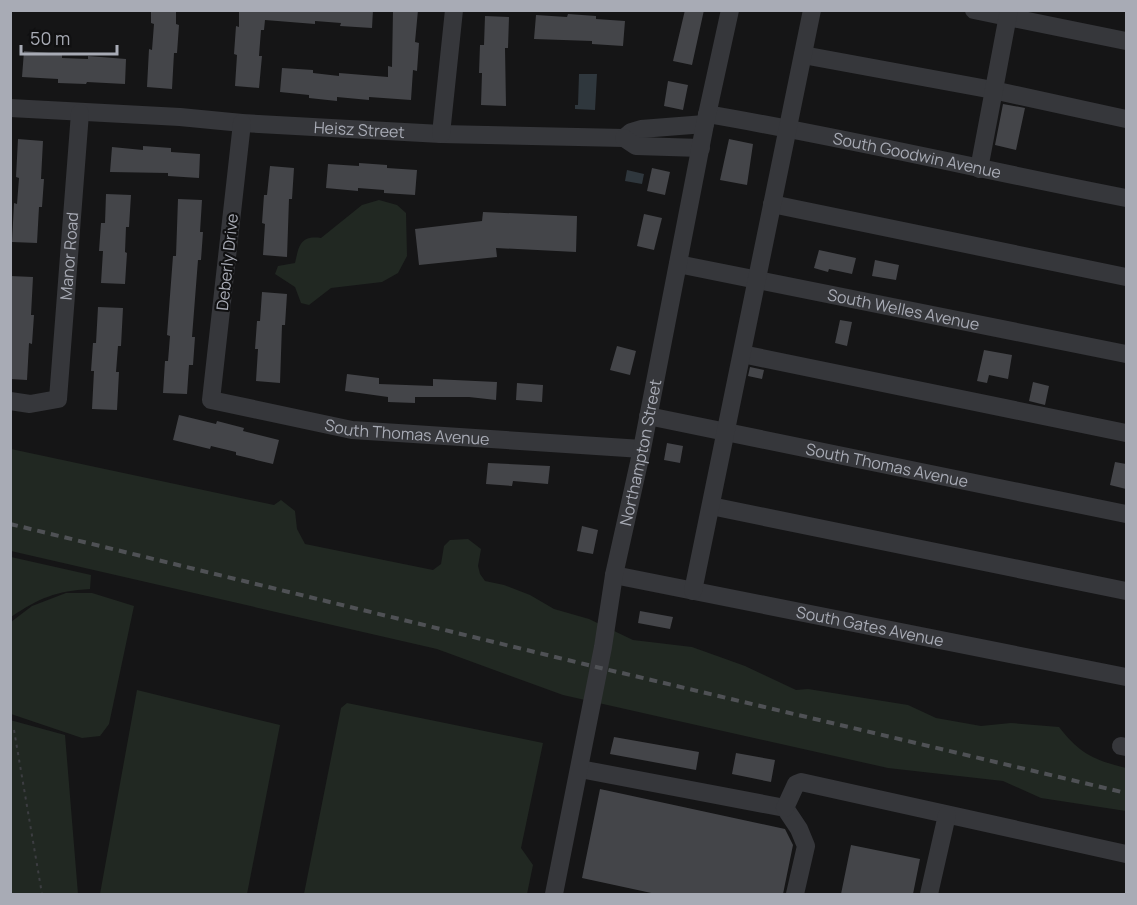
<svg xmlns="http://www.w3.org/2000/svg" width="1137" height="905" font-family="Manrope,sans-serif">
	<style>
		.green { fill: #212822 }
		.water { fill: #2f373d }
		.building { fill: #444549 }
		.lines { fill: none; stroke-linecap: round; stroke-linejoin: round }
		.path { stroke: #3c3d41; stroke-width: 2; stroke-dasharray: 3 4.5; stroke-linecap: butt }
		.minor { stroke: #36373b; stroke-width: 18 }
		.rail { stroke: #4f5155; stroke-width: 4; stroke-dasharray: 8 6; stroke-linecap: butt }
		.labels { text-anchor: middle; stroke-width: 4.5; stroke-linejoin: round; paint-order: stroke }
		.street-label { font-size: 16px; fill: #a8abb5; stroke: #101011 }
	</style>
	<rect width="100%" height="100%" fill="#151516"/>
	<path class="green" d="M379,200L397,205L406,213L407,256L398,273L382,282L331,288L309,305L301,303L295,287L275,274L278,266L295,263C299,246 300,235 321,238L362,205Z
		M11,449L274,505L281,500L295,511L297,529L305,544L433,570L441,564L444,546L450,540L468,539L481,549L478,566L480,574L485,581L504,585L530,595L554,609L589,619L633,640L692,647L745,666L796,690L808,689L908,705L936,718L981,726L1011,723L1059,727C1080,754 1094,760 1126,768V811L1041,798L1003,781L888,768L563,695L437,649L11,551Z
		M11,557L91,575L90,589C56,591 39,598 11,617Z
		M66,593H92L134,606L109,724L100,736L82,738L11,714V622L32,606Z
		M137,690L280,725L247,894H100Z
		M347,703L543,743L521,848L533,865L527,894H304L341,708Z
		M10,720L65,735L78,894H11Z"/>
	<path class="water" d="M579,74H597L595,110L575,109V105H578Z
		M627,170L644,174L642,184L625,181Z"/>
	<path class="building" d="M151,10H176V24L179,25L177,53H174L172,89L147,87L149,49L152,50L154,24L151,23Z
		M239,10H373L372,28L340,26L341,23L315,21V24L265,20L264,30H261L259,56H262L259,88L235,86L237,55L234,54L236,26L239,27Z
		M393,10H418L415,42L419,43L417,71L413,70L411,100L369,97V100L337,97V101L309,98V95L280,92L282,68L313,70V73L339,76V73L388,77V66L392,67Z
		M685,10H704L692,65L673,61Z
		M568,14L596,16V19L625,21L623,46L592,44V41L534,39L536,15L567,17Z
		M485,16L509,17L508,48H505L506,106L481,105L482,73H479L480,45H484Z
		M24,51L62,54V58L88,59V56L126,59L125,84L87,82L86,84L58,83V79L22,77Z
		M668,81L688,85L683,110L664,106Z
		M1003,104L1025,108L1016,150L995,145Z
		M18,139L43,141L41,179H44L42,207H39L37,243L12,242L14,203L17,204L19,178L16,177Z
		M729,139L753,144L747,185L720,180Z
		M143,146L171,148V152L200,154L199,178L168,176V173L110,172L112,147L143,150Z
		M359,163L387,165V168L417,170L415,195L384,193V190L358,188V191L326,188L328,164L359,166Z
		M270,166L294,168L292,199H289L287,257L263,255L265,224L262,223L264,195H267Z
		M652,168L670,172L665,195L647,191Z
		M106,194L131,195L129,227H126L125,252L127,253L125,284L101,283L103,251H99L101,223H105Z
		M178,199L202,200L200,232H203L201,260H198L192,337H195L193,365H189L187,394L163,393L165,361H168L170,336L167,335L173,256H176Z
		M483,212L577,216L576,252L496,248L497,257L419,265L415,229L482,221Z
		M644,214L662,218L654,250L637,246Z
		M819,250L856,258L852,274L829,269L828,272L814,268Z
		M875,260L899,265L896,280L872,276Z
		M10,276L33,277L31,315H34L32,344L29,343L27,380L10,379Z
		M262,292L287,294L285,325H282L280,383L256,381L258,349H255L257,321H260Z
		M98,307L123,308L121,346H118L116,372H119L117,410L92,409L94,371H91L93,343H96Z
		M840,320L852,322L847,346L835,343Z
		M617,346L636,351L630,375L610,370Z
		M984,350L1012,355L1008,379L989,375L987,383L977,381Z
		M750,367L764,370L762,379L748,376Z
		M347,374L379,378V384L433,386V379L497,382L496,400L469,397H415V403L388,402V397L345,391Z
		M1033,382L1049,386L1045,405L1029,401Z
		M517,383L543,385L542,402L516,400Z
		M179,415L216,424L217,421L244,428L243,431L279,440L273,464L236,455V452L211,446L210,449L173,440Z
		M667,443L683,446L680,463L664,460Z
		M1115,462L1126,464V489L1110,485Z
		M488,463L550,466L548,484L513,481L512,486L486,484Z
		M582,526L598,530L593,554L577,551Z
		M640,611L673,617L670,629L638,623Z
		M614,737L699,752L696,770L610,754Z
		M736,753L775,760L771,782L732,774Z
		M600,789L785,829L793,845L783,894H656L582,878Z
		M851,845L920,859L913,894H841Z"/>
	<g class="lines">
		<path class="path" d="M14,730L42,894"/>
		<g class="minor">
			<path d="M974,10L1126,41"/>
			<path d="M803,55L993,90L1126,119"/>
			<path id="s1" d="M10,108L180,117L242,123L441,134L624,138L631,132L641,129L705,124"/>
			<path id="s2" d="M707,114C848,138 987,171 1126,198"/>
			<path id="s3" d="M242,123L211,400L352,430L642,449"/>
			<path d="M441,134L454,10"/>
			<path d="M624,138L636,146L701,148"/>
			<path d="M979,169L1009,10"/>
			<path d="M772,204L1126,277"/>
			<path id="s4" d="M678,264L1126,354"/>
			<path d="M742,354L1126,433"/>
			<path id="s5" d="M10,401L30,404L58,399L80,113"/>
			<path id="s6" d="M648,416L1126,514"/>
			<path d="M711,506L1126,591"/>
			<path id="s7" d="M614,575L1126,677"/>
			<path d="M693,591L812,10"/>
			<path d="M1121,746L1126,747"/>
			<path d="M580,769L785,808L799,829L806,846L795,894"/>
			<path d="M785,808L796,784L801,782L1126,854"/>
			<path id="s8" d="M554,894L603,647L614,575L642,449L705,124L730,10"/>
			<path d="M929,894L947,815"/>
		</g>
		<path class="rail" d="M10,524L584,664L1126,793"/>
	</g>
	<g class="labels">
		<g class="street-label">
			<text dy="6" stroke="none"><textPath href="#s1" startOffset="350">Heisz Street</textPath></text>
			<text dy="6" stroke="none"><textPath href="#s2" startOffset="214">South Goodwin Avenue</textPath></text>
			<text dy="6" stroke="none"><textPath href="#s5" startOffset="192">Manor Road</textPath></text>
			<text transform="translate(227 262) rotate(-84)" y="6">Deberly Drive</text>
			<text dy="6" stroke="none"><textPath href="#s4" startOffset="230">South Welles Avenue</textPath></text>
			<text dy="6" stroke="none"><textPath href="#s3" startOffset="478">South Thomas Avenue</textPath></text>
			<text dy="6" stroke="none"><textPath href="#s8" startOffset="450">Northampton Street</textPath></text>
			<text dy="6" stroke="none"><textPath href="#s6" startOffset="244">South Thomas Avenue</textPath></text>
			<text dy="6" stroke="none"><textPath href="#s7" startOffset="261">South Gates Avenue</textPath></text>
		</g>
	</g>
	<rect width="1137" height="905" fill="none" stroke="#a8abb5" stroke-width="24"/>
	<path d="M21 45v9h96v-9" fill="none" stroke="#a8abb5" stroke-width="3"/>
	<text x="30" y="45" font-size="18" fill="#a8abb5" stroke="#101011" stroke-width="4.5" paint-order="stroke">50 m</text>
</svg>
